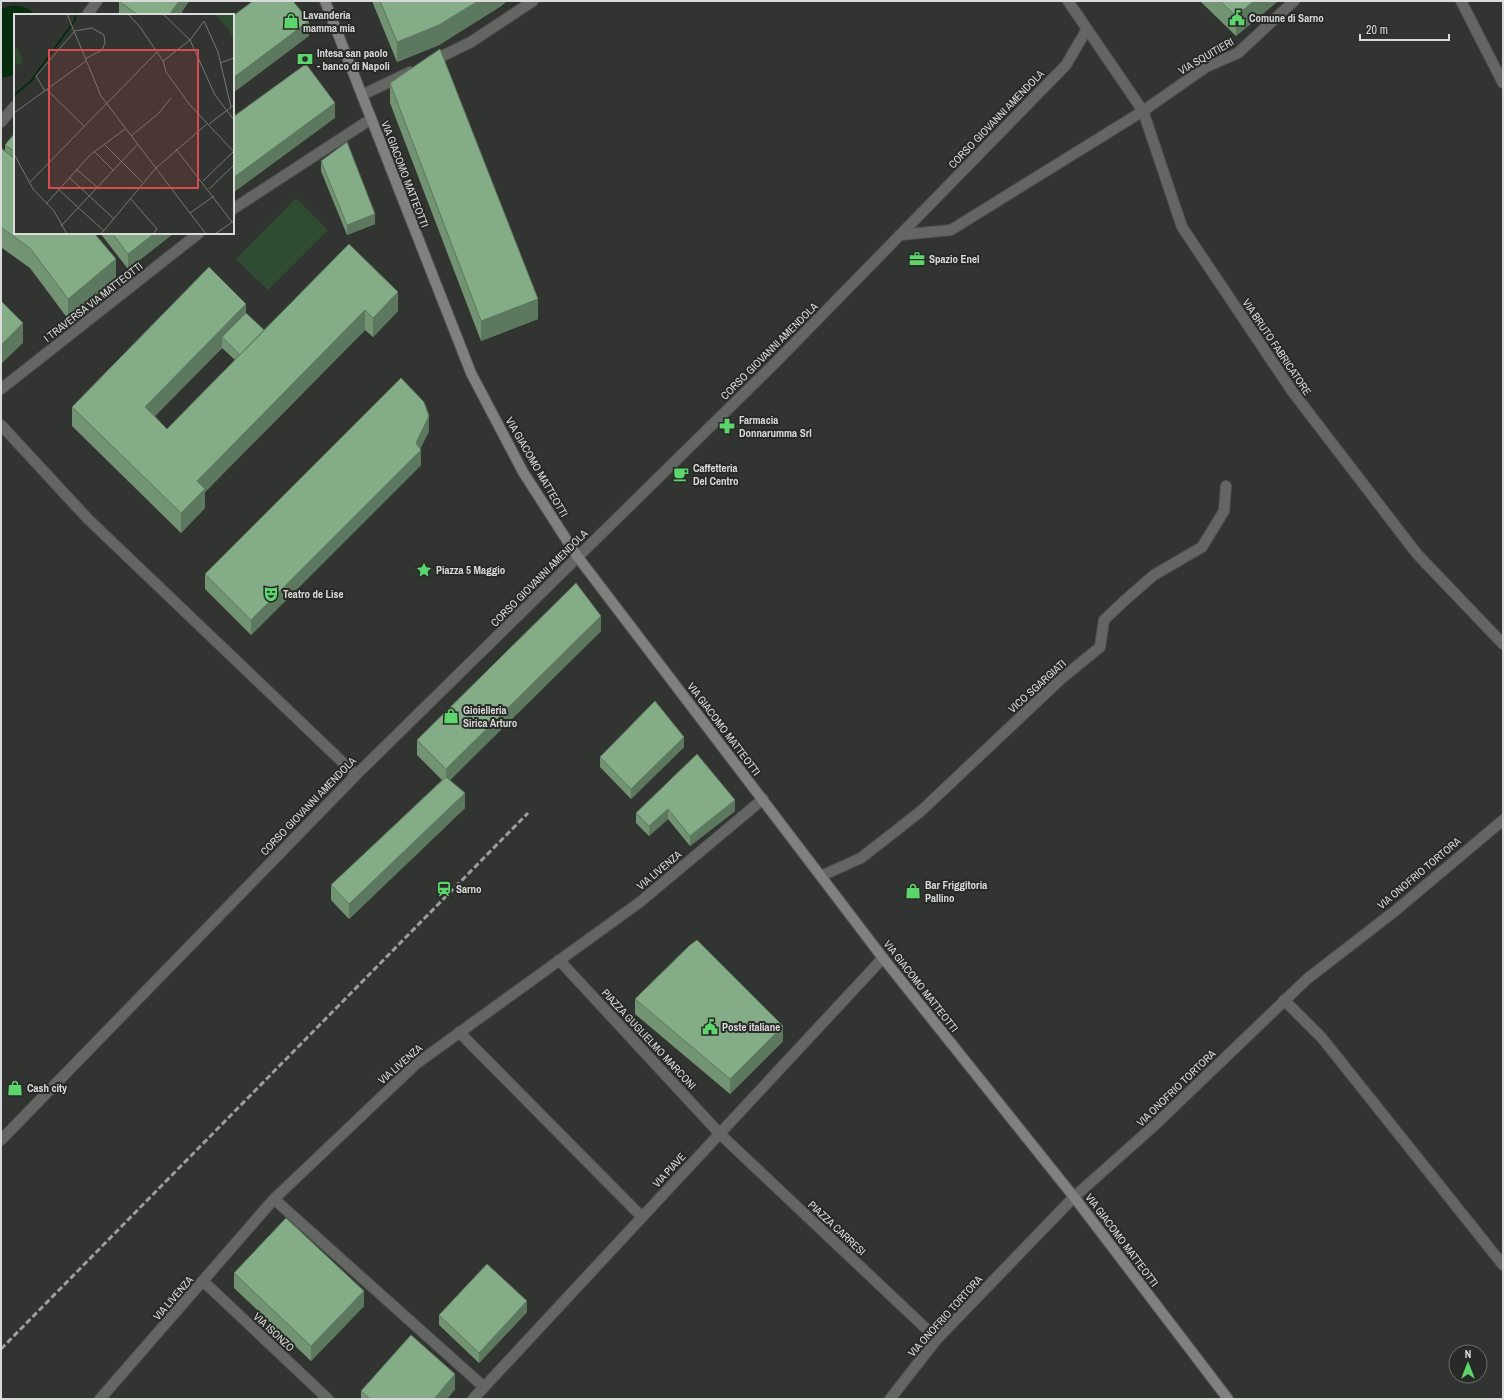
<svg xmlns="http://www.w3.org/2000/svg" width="1504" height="1400" font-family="'Archivo Narrow',sans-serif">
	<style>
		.green { fill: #2f4b31 }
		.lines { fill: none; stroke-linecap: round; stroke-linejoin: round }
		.river { stroke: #072c0d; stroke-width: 53 }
		.lane-casing { stroke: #505250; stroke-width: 12 }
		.street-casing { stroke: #505250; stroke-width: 12 }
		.secondary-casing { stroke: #505250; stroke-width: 12 }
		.lane { stroke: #646664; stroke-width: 10 }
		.street { stroke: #646664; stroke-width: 10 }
		.secondary { stroke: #7f817f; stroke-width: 10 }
		.rail { stroke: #9c9d9c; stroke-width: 3; stroke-dasharray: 6 3; stroke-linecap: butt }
		.wall { fill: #729473; fill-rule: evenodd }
		.shaded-wall { fill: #5c785e }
		.building { fill: #84ac86; stroke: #5c785e }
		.labels { text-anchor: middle; stroke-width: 4; stroke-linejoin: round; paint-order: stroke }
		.poi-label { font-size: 11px; font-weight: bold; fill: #dadbda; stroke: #282a28; text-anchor: start }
		.street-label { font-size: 11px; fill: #dadbda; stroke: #282a28 }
		.inset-river { fill: none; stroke: #072c0d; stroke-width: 2 }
		.inset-road { fill: none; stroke: #757775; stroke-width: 1 }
		.view { fill: #d74c4c; fill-opacity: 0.15; stroke: #d74c4c; stroke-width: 2 }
		.inset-edge { fill: none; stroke: #dadbda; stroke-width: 2 }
	</style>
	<rect width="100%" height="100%" fill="#323432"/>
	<path class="green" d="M296,198L328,230L268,290L236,259Z"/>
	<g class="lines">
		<path class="river" d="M1,51L15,32"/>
		<defs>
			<path id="lane" d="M900,235L951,230L1143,111"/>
			<path id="street" d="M1068,1L1143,111L1182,227L1292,391L1417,554L1503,644
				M1461,1L1503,83
				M87,15L97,1
				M430,62L471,42L533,1
				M362,95L410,72
				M1143,111L1206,67L1238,53L1294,1
				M1,122L15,106
				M233,209L371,119
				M1,389L199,233
				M1,425L88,519L356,775
				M821,876L861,858L921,811L1061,679L1100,647L1104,620L1124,601L1154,575L1202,547L1224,511L1226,486
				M559,960L720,1134L937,1339
				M1284,1000L1322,1038L1503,1265
				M459,1032L642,1217
				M1,1140L356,775L776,362L1066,65L1087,29
				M274,1199L484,1387
				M203,1281L328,1399
				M100,1399L274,1199L416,1064L640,902L763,799
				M473,1399L883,958
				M890,1399L937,1339L1074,1197L1156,1124L1307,979L1395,911L1503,820"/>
			<path id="secondary" d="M325,1L471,373L523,472L577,556L883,958L1074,1197L1228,1399"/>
		</defs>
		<use href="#lane" class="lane-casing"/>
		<use href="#street" class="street-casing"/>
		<use href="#secondary" class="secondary-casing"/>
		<use href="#lane" class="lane"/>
		<use href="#street" class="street"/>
		<use href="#secondary" class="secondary"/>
		<path class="rail" d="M1,1349L528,813"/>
	</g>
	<path class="wall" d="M119,1H189L180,15H119Z
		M372,1H507L501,6L439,45L397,62Z
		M1200,1H1278L1236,36Z
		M390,83L538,319L481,341L390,103Z
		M15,133V233L116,279L68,319L30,268L2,248L1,249V148L5,151V145Z
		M321,161L375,224L347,235L321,171Z
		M100,233H174L128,269Z
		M349,244L398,311L373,337L365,330L205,492V508L181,533L72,426V407L246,313L264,330ZM222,348L235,360L167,429L155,416Z
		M429,431L420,449L421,465L251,635L205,589V574Z
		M601,631L450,780L465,808L349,919L331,900V885L442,780L417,755V740Z
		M684,747L631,799L600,767V757Z
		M735,800V811L690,846L668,819L649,836L636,823V813Z
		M635,999L783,1041L730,1094L635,1014Z
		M234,1273L364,1306L311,1361L234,1288Z
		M527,1312L479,1363L439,1325V1315Z
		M455,1389L447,1399H361V1391Z"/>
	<path class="shaded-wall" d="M179,1H189L180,15H169Z
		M478,1H507L501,6L439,45L397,62V42Z
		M1254,1H1278L1236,36V16Z
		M309,21V36L233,93V78Z
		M335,103V118L233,193V178Z
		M375,214V224L347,235V225Z
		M2,228V248L1,249V230Z
		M155,233H174L128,269V254Z
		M116,259V279L68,319V299Z
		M398,292V311L373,337V318Z
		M538,299V319L481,341V321Z
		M246,304V323L222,337V348L145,426V407Z
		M365,310V330L205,492V508L181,533V513L197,481Z
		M23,323V343L1,364V345Z
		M429,416V431L419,451L421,450V465L251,635V620L416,443Z
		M601,616V631L446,784V769Z
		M684,737V747L631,799V789Z
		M465,793V808L349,919V904Z
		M735,800V811L690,846V836Z
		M668,809V819L649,836V826Z
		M783,1026V1041L730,1094V1079Z
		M364,1291V1306L311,1361V1346Z
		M527,1301V1312L479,1363V1353Z
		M455,1374V1389L447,1399H434Z"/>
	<path class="building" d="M119,1H179L169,15H138Z
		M253,1H293L309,21L233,78V16Z
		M380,1H478L439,25L397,42Z
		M1220,1H1254L1236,16Z
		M440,49L538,299L481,321L390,83Z
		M306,64L335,103L233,178V117Z
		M15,133V152L5,145Z
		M347,142L375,214L347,225L321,161Z
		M1,148L15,159V233H94L116,259L68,299L30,248L2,228L1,230Z
		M112,233H155L128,254Z
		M349,244L398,292L373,318L365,310L197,481L205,489L181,513L72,407L209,267L246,304L145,407L167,429Z
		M1,301L23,323L1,345Z
		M246,313L264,330L240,355L222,337Z
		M401,378L424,402L429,416L416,443L421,450L251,620L205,574Z
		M576,583L601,616L446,769L417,740Z
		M655,701L684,737L631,789L600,757Z
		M697,754L735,800L690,836L668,809L649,826L636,813Z
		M446,777L465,793L349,904L331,885Z
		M697,940L783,1026L730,1079L635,999L690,945Z
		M286,1218L364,1291L311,1346L234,1273Z
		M487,1264L527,1301L479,1353L439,1315Z
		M411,1335L455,1374L434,1399H370L361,1391Z"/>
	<defs>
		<symbol id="civic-bare" viewBox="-9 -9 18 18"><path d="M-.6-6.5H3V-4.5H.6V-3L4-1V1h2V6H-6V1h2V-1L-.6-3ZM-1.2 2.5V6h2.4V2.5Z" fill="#5dd56d" stroke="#282a28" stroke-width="2.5" paint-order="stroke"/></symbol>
		<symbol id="shop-bare" viewBox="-9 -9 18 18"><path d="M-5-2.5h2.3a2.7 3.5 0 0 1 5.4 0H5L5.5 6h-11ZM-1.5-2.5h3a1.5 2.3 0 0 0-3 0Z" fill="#5dd56d" stroke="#282a28" stroke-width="2.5" paint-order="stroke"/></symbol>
		<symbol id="bank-bare" viewBox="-9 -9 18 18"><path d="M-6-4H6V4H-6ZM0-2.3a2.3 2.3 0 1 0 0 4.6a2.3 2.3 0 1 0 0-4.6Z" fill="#5dd56d" stroke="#282a28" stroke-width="2.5" paint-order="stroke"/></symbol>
		<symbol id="office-bare" viewBox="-9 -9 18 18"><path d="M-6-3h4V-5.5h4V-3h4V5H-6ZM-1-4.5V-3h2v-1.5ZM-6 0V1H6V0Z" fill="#5dd56d" stroke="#282a28" stroke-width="2.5" paint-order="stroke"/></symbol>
		<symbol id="pharmacy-bare" viewBox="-9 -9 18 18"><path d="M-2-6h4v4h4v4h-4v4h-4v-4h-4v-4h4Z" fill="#5dd56d" stroke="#282a28" stroke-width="2.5" paint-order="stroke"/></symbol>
		<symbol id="cafe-bare" viewBox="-9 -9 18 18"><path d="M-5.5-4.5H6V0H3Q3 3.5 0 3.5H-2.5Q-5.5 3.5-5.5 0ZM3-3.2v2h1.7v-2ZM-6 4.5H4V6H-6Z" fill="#5dd56d" stroke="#282a28" stroke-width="2.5" paint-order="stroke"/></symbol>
		<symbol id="sight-bare" viewBox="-9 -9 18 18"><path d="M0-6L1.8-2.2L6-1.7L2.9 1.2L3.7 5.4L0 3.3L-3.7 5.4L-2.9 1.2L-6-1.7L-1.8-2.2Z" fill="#5dd56d" stroke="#282a28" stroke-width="2.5" paint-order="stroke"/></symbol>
		<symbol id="theatre-bare" viewBox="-9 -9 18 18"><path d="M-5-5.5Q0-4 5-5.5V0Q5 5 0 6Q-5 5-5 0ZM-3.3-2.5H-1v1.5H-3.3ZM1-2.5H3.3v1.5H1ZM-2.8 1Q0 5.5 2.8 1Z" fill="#5dd56d" stroke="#282a28" stroke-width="2.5" paint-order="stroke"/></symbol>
		<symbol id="station-bare" viewBox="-9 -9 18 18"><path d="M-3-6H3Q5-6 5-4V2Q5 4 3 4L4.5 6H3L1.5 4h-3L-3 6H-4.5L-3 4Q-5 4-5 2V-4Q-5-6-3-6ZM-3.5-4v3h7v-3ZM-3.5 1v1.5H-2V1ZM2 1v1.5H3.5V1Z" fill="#5dd56d" stroke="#282a28" stroke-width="2.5" paint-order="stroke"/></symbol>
	</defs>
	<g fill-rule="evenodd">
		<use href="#civic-bare" x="1226" y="7" width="22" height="22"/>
		<use href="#shop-bare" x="280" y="10" width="22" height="22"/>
		<use href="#bank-bare" x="294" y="48" width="22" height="22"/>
		<use href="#office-bare" x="906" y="248" width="22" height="22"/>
		<use href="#pharmacy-bare" x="716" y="415" width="22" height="22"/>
		<use href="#cafe-bare" x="670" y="463" width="22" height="22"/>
		<use href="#sight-bare" x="413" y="559" width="22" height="22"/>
		<use href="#theatre-bare" x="260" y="583" width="22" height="22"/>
		<use href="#shop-bare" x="440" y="705" width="22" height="22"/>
		<use href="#station-bare" x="433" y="878" width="22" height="22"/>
		<use href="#shop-bare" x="902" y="880" width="22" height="22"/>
		<use href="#civic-bare" x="699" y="1016" width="22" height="22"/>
		<use href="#shop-bare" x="4" y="1077" width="22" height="22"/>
	</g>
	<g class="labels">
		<g class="poi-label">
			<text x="303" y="19">Lavanderia<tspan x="303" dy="13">mamma mia</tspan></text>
			<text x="1249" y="22">Comune di Sarno</text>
			<text x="317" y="57">Intesa san paolo<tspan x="317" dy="13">- banco di Napoli</tspan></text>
			<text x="929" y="263">Spazio Enel</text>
			<text x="739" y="424">Farmacia<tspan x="739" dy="13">Donnarumma Srl</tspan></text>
			<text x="693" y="472">Caffetteria<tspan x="693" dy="13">Del Centro</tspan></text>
			<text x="436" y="574">Piazza 5 Maggio</text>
			<text x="283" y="598">Teatro de Lise</text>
			<text x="463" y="714">Gioielleria<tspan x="463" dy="13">Sirica Arturo</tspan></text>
			<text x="925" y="889">Bar Friggitoria<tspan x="925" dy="13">Pallino</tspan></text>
			<text x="456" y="893">Sarno</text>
			<text x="722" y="1031">Poste italiane</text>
			<text x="27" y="1092">Cash city</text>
		</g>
		<g class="street-label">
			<text transform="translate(1206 56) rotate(-30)" y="4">VIA SQUITIERI</text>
			<text transform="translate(996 119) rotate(-46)" y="4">CORSO GIOVANNI AMENDOLA</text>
			<text transform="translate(405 174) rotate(69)" y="4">VIA GIACOMO MATTEOTTI</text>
			<text transform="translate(93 302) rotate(-38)" y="4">I TRAVERSA VIA MATTEOTTI</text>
			<text transform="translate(1277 347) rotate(56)" y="4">VIA BRUTO FABRICATORE</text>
			<text transform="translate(769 351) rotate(-45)" y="4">CORSO GIOVANNI AMENDOLA</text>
			<text transform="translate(537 467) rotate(60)" y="4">VIA GIACOMO MATTEOTTI</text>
			<text transform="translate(539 578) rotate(-45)" y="4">CORSO GIOVANNI AMENDOLA</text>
			<text transform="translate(1037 686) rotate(-42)" y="4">VICO SGARGIATI</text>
			<text transform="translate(724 729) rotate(53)" y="4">VIA GIACOMO MATTEOTTI</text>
			<text transform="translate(308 806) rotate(-46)" y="4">CORSO GIOVANNI AMENDOLA</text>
			<text transform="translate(659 870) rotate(-40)" y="4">VIA LIVENZA</text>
			<text transform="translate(1419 873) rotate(-40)" y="4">VIA ONOFRIO TORTORA</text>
			<text transform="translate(921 986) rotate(52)" y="4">VIA GIACOMO MATTEOTTI</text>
			<text transform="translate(649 1039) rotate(47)" y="4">PIAZZA GUGLIELMO MARCONI</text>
			<text transform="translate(400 1064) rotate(-41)" y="4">VIA LIVENZA</text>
			<text transform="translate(1176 1088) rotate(-44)" y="4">VIA ONOFRIO TORTORA</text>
			<text transform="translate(669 1170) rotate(-47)" y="4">VIA PIAVE</text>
			<text transform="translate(837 1228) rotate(43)" y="4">PIAZZA CARRESI</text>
			<text transform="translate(1122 1240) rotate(53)" y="4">VIA GIACOMO MATTEOTTI</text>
			<text transform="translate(173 1298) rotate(-49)" y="4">VIA LIVENZA</text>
			<text transform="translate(945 1316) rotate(-48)" y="4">VIA ONOFRIO TORTORA</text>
			<text transform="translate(274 1332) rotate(43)" y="4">VIA ISONZO</text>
		</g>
	</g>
	<g transform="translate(14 14)">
		<rect width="220" height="220" fill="#323432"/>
		<path d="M201,0H220V26L215,16ZM4,34L9,49L2,51L0,36Z" fill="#2f4b31"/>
		<path class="inset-river" d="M0,81L17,67L61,6V0"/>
		<path class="inset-road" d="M53,0L87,82L192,220M114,0L126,13L149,47L152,58L176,91L220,138M149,0L176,26L201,81L220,106M60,17L78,14L90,21L91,29L88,36L71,45M149,47L176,26L190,7L204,38L217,93M206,49L220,44M33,76L70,112M31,77L22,62L60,18M0,99L72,47M195,110L220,91M117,122L144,100L157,84M91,131L128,168M162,135L218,208M81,138L99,156M0,140L19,175L40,197L53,220M62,155L83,173M55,163L100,205M189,167L220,137M15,169L143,38M44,175L90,217M195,175L220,151M116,184L143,215L139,220M32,190L76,141L111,115M176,199L200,182M47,212L123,131M87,220L142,154L194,109M201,220L220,207"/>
		<path class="view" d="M35,36H184V174H35Z"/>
		<rect width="220" height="220" class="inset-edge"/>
	</g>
	<rect width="1504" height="1400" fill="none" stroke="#dadbda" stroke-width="4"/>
	<g transform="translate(1468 1364)"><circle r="19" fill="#282a28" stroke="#6f716f"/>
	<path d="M0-3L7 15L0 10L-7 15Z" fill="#5dd56d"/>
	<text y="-6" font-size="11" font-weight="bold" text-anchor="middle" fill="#dadbda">N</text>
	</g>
	<path d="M1360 34v6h89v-6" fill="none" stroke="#dadbda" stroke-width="2"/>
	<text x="1366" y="34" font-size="12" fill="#dadbda" stroke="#282a28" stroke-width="3" paint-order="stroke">20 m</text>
</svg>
